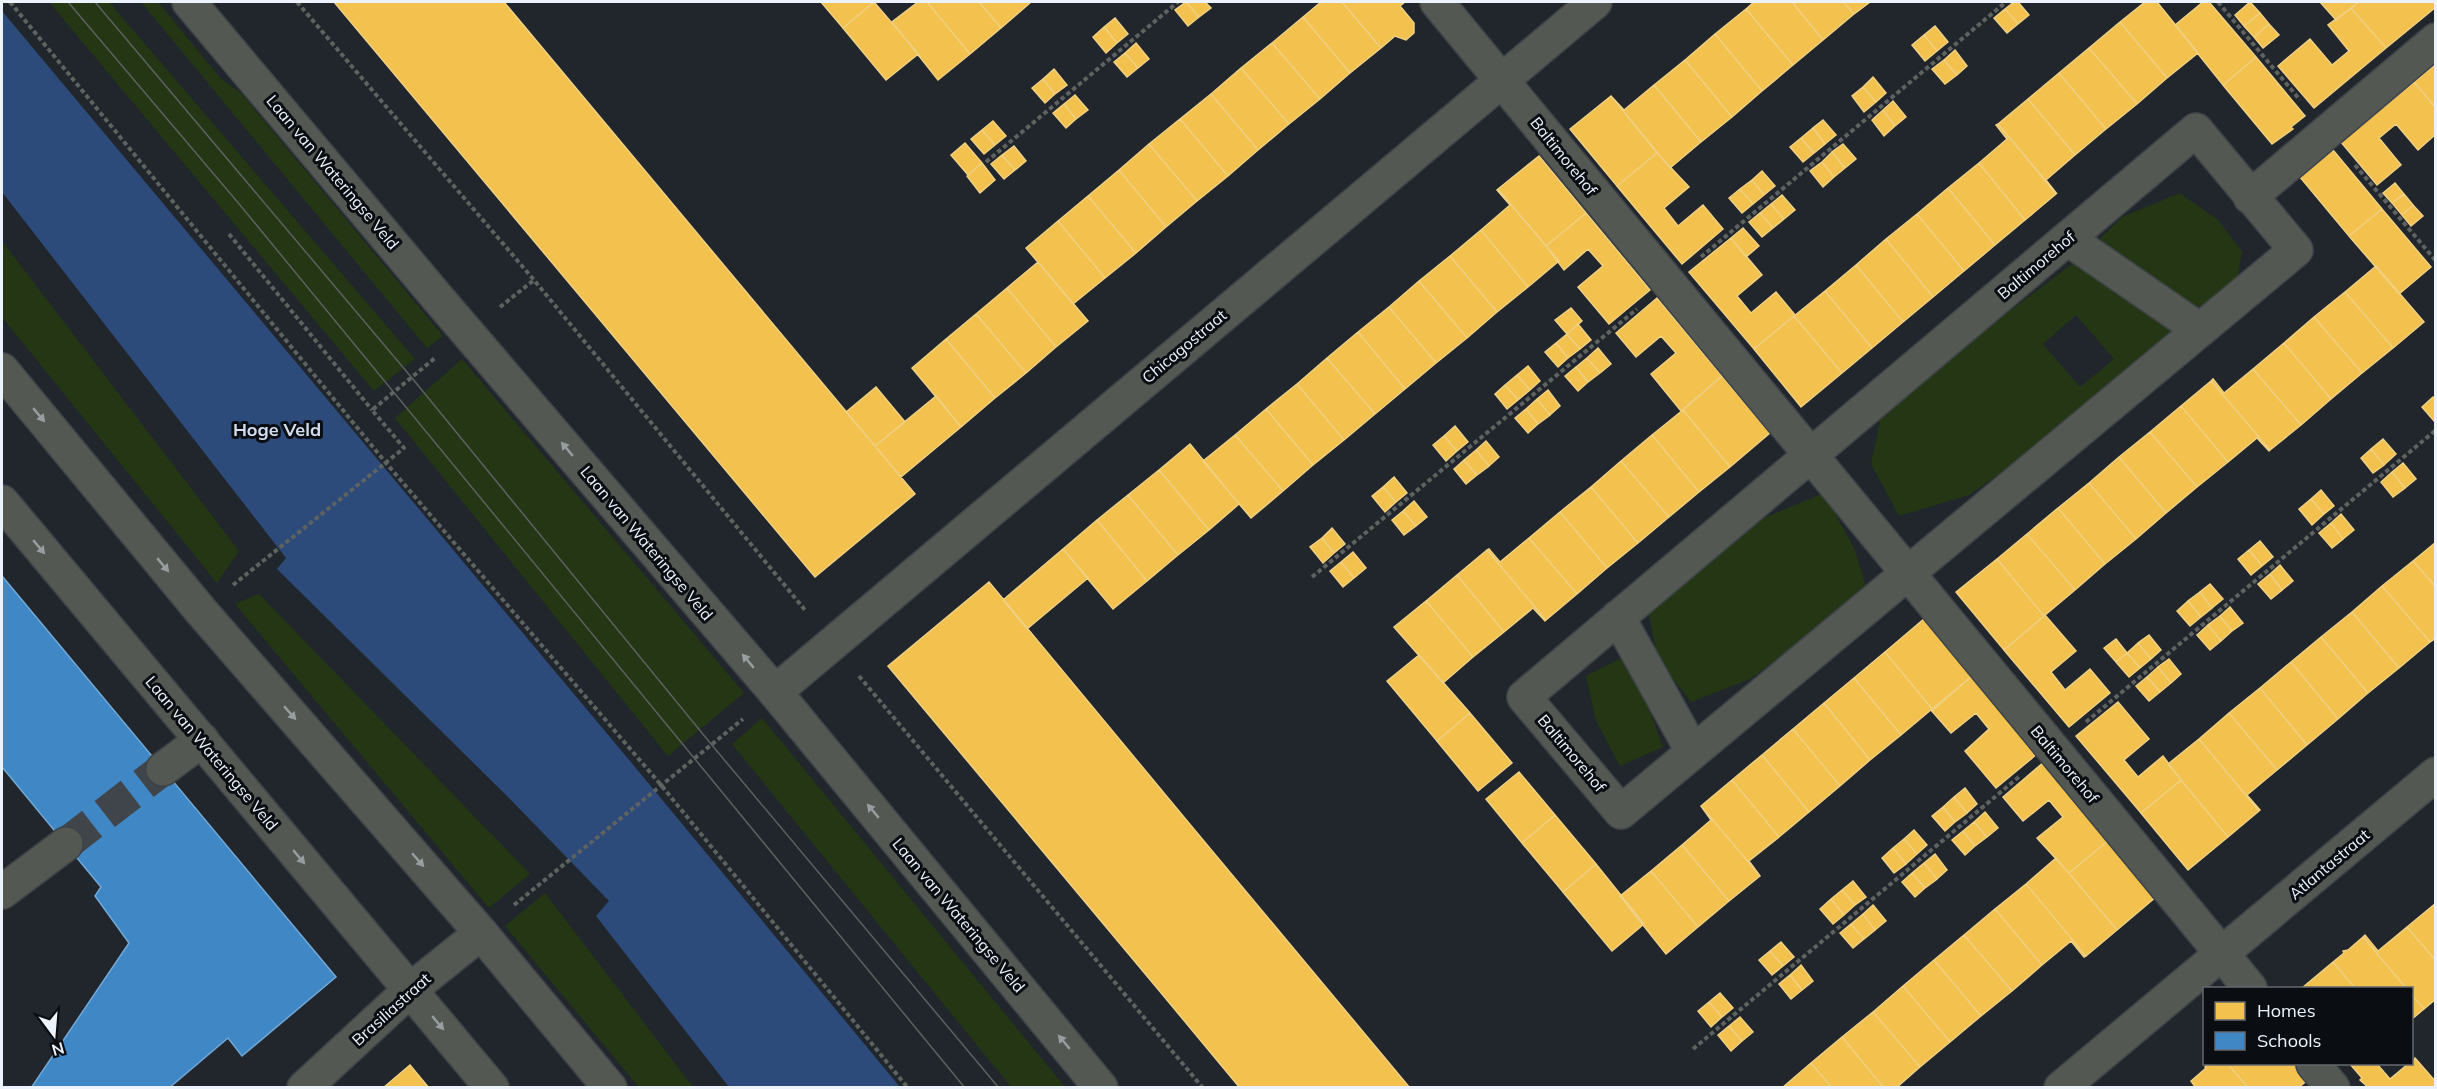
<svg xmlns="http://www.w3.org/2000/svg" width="2437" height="1089" font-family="Mulish,sans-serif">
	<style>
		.green { fill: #243614; fill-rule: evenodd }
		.water { fill: #2c4b7a }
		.homes { fill: #f2c14e; stroke: #f0d082; stroke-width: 1.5 }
		.schools { fill: #3f88c5; stroke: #73a8d6; stroke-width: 1.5 }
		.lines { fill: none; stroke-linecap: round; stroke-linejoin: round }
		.pedestrian-tunnel { stroke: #40454b; stroke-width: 33; stroke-dasharray: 33 16; stroke-linecap: butt }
		.pedestrian-casing { stroke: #3e4348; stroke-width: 36 }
		.minor-casing { stroke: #3e4348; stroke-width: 36 }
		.tertiary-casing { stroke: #3e4348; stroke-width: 36 }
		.path { stroke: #5e6260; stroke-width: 4; stroke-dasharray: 4.5 3; stroke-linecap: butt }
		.pedestrian { stroke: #535853; stroke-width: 33 }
		.minor { stroke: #535853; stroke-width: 33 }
		.tertiary { stroke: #535853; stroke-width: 33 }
		.tram { stroke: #5c6161; stroke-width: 1.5 }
		.oneway { fill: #989e9f }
		.labels { text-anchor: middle; stroke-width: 6; stroke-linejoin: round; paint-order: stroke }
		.street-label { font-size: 16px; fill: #edf3fc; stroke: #0a0e13 }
		.neighbourhood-label { font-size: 18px; font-weight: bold; fill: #d2deef; stroke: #0a0e13 }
	</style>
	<rect width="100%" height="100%" fill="#21262c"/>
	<path class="green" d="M49,2H109L415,359L374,391Z
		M141,2H158L221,79L241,93L443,336L427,348Z
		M2180,193L2218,220L2242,251L2238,276L2233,289L2201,307L2187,305L2097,242L2122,217Z
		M2,241L239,551L217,583L2,317Z
		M2075,262L2182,336L2084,416L1969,495L1899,516L1871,464L1883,406ZM2076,315L2114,359L2080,387L2043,344Z
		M462,359L744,693L668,756L395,418Z
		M1824,493L1855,550L1868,593L1750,679L1691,702L1658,660L1648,610L1752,523Z
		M259,594L530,874L489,908L235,604Z
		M1629,654L1663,747L1620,766L1596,721L1586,676Z
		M762,718L1065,1087H1011L732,744Z
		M545,893L693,1087H639L505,926Z"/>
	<path class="water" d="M2,11L630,761L900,1087H729L596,916L609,901L509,798L277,569L286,558L2,192Z"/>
	<path class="homes" d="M334,2H504L915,494L815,577Z
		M821,2H874L843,28Z
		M874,2L921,57L917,55L886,80L843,28Z
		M918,2H927L970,54L938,80L892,22Z
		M927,2H979L1001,28L970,54Z
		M979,2H1031L1001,28Z
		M1186,2H1205L1211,8L1199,17Z
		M1186,2L1199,17L1188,26L1175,10Z
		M1321,2H1342L1381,48L1350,73L1303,17Z
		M1342,2H1405L1400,6L1414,23V33L1406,40L1395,36L1381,48Z
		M1754,2H1792L1823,40L1793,65L1746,9Z
		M1792,2H1843L1854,14L1823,40Z
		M1843,2H1870L1854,14Z
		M2014,2H2018L2029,15L2018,24L2005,9Z
		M2145,2H2157L2198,53L2167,78L2120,22Z
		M2203,2H2209L2256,57L2223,85L2175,25Z
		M2250,2L2260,13L2244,26L2235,15Z
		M2320,2H2359L2336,20Z
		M2359,2H2436V7L2386,48L2351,8Z
		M2351,8L2386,48L2314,108L2278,66L2310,39L2332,65L2349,51L2328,25Z
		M1746,9L1793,65L1762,91L1715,34Z
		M2005,9L2018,24L2007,33L1994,18Z
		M2260,13L2269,24L2254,37L2244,26Z
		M1303,17L1350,73L1320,99L1272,43Z
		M1115,18L1128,34L1117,43L1104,27Z
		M2120,22L2167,78L2137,104L2089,48Z
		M2269,24L2279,35L2263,48L2254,37Z
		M1935,26L1948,42L1937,51L1924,35Z
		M1104,27L1117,43L1106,53L1093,37Z
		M1715,34L1762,91L1732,117L1685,60Z
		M1924,35L1937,51L1925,61L1912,45Z
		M1136,43L1149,59L1138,68L1125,53Z
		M1272,43L1320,99L1289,124L1241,68Z
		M2089,48L2137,104L2106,129L2059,73Z
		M1955,50L1967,66L1957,75L1944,60Z
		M1125,53L1138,68L1127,77L1114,62Z
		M2256,57L2305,116L2291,127L2293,129L2272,144L2223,85Z
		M1685,60L1732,117L1701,142L1654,85Z
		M1944,60L1957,75L1945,84L1932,69Z
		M2436,64V108L2414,82Z
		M1241,68L1289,124L1258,150L1211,94Z
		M1054,69L1067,85L1055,94L1043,79Z
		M2059,73L2106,129L2075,155L2028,99Z
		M1873,77L1886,93L1876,102L1863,87Z
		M1043,79L1055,94L1045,103L1032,88Z
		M2414,82L2436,108V134L2418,150L2396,124L2379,138L2401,165L2377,185L2341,142Z
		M1654,85L1701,142L1670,168L1611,96L1624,110Z
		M1863,87L1876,102L1864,112L1852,96Z
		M1211,94L1258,150L1228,176L1180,119Z
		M1075,95L1088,110L1076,119L1064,104Z
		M1611,96L1657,153L1617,186L1570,129Z
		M2028,99L2075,155L2046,180L2057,194L1998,124Z
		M1893,101L1906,117L1895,126L1883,110Z
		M1064,104L1076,119L1066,128L1053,113Z
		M1883,110L1895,126L1884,136L1872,120Z
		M1180,119L1228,176L1197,201L1149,144Z
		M1823,120L1836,135L1825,144L1813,128Z
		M993,121L1006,136L995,145L982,130Z
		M1998,124L2056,194L2025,220L1979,163L2007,139L1996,125Z
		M1813,128L1825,144L1814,153L1801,138Z
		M982,130L995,145L984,154L971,139Z
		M1801,138L1814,153L1803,162L1790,147Z
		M965,143L982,163L968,175L951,155Z
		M1149,144L1197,201L1166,227L1119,170Z
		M1843,144L1856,159L1845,168L1832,152Z
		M1014,146L1026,161L1015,170L1002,155Z
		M2333,150L2382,209L2349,236L2300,177Z
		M1832,152L1845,168L1834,177L1822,162Z
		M1657,153L1689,187L1664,208L1678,226L1703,205L1723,229L1682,264L1617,186Z
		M1002,155L1015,170L1004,179L991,164Z
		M1539,156L1586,213L1546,246L1498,189Z
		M1822,162L1834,177L1823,187L1810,171Z
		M982,163L995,180L980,193L967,176Z
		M1979,163L2025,220L1995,245L1948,188Z
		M1119,170L1166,227L1136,253L1088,196Z
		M1762,171L1775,186L1764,195L1752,180Z
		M1752,180L1764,195L1753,204L1740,189Z
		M2395,183L2404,194L2392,203L2383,193Z
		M1948,188L1995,245L1964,271L1917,214Z
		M1498,189L1559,261L1528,287L1481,230L1510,205L1497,190Z
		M1740,189L1753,204L1742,213L1729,198Z
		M2404,194L2413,205L2402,215L2392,203Z
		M1782,195L1795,210L1784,219L1771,204Z
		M1088,196L1136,253L1105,278L1058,221Z
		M1771,204L1784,219L1773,228L1760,213Z
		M2413,205L2423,216L2411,226L2402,215Z
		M2382,209L2431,267L2399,294L2349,236Z
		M1586,213L1650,290L1609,324L1578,287L1603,266L1588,249L1564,270L1546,246Z
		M1760,213L1773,228L1762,237L1749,222Z
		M1917,214L1964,271L1933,297L1886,239Z
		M1058,221L1105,278L1073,304L1026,248Z
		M1743,228L1759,246L1746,257L1731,238Z
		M1481,230L1528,287L1497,312L1450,256Z
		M1731,238L1762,275L1737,296L1751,313L1776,292L1795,315L1754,349L1689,272Z
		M1886,239L1933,297L1903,322L1856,265Z
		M1450,256L1497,312L1467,338L1419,281Z
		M1038,262L1088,321L1056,347L1007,288Z
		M1856,265L1903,322L1872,348L1825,291Z
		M2376,266L2424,322L2393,348L2345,292Z
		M1419,281L1467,338L1436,363L1389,307Z
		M1007,288L1056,347L1026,373L976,314Z
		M1825,291L1872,348L1842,373L1794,316Z
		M2345,292L2393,348L2362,373L2314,317Z
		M1657,298L1722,376L1681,411L1651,374L1676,353L1661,336L1636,357L1616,333Z
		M1389,307L1436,363L1405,389L1358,332Z
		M1571,308L1582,321L1567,334L1555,320Z
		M976,314L1026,373L995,398L946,339Z
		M1794,316L1842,373L1801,407L1754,349Z
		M2314,317L2362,373L2331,399L2284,343Z
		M1578,324L1591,340L1580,349L1567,334Z
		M1358,332L1405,389L1375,414L1327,358Z
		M1567,334L1580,349L1568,358L1556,343Z
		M946,339L995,398L961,427L912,368Z
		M1556,343L1568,358L1558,367L1545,352Z
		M2284,343L2331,399L2301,425L2253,369Z
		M1598,348L1611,364L1600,373L1587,358Z
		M1327,358L1375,414L1344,440L1297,384Z
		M1587,358L1600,373L1588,382L1576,367Z
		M1528,366L1540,381L1530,390L1517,375Z
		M1576,367L1588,382L1578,391L1565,376Z
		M2253,369L2301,425L2270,450L2211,381L2213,379L2224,393Z
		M1517,375L1530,390L1518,400L1505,385Z
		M1722,376L1770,433L1730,467L1683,410Z
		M2211,381L2270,450L2269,451L2257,438L2228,462L2181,406Z
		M1297,384L1344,440L1313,465L1266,409Z
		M1505,385L1518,400L1507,409L1495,394Z
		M876,387L905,422L875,446L846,412Z
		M1548,390L1560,406L1550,415L1537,399Z
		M936,396L961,427L901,477L875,446Z
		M2433,397L2436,400L2435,422L2422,407Z
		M1537,399L1550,415L1538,424L1526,409Z
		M2181,406L2228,462L2197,487L2150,432Z
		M1266,409L1313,465L1283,491L1235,435Z
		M1526,409L1538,424L1528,433L1515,418Z
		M1683,410L1730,467L1699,492L1652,435Z
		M1455,426L1468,442L1457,451L1444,436Z
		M2150,432L2197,487L2166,513L2119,457Z
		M1235,435L1283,491L1251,518L1203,461Z
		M1652,435L1699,492L1669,517L1621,461Z
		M1444,436L1457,451L1446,461L1433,445Z
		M2383,439L2396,454L2384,465L2371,449Z
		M1486,441L1499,457L1489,466L1476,450Z
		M1190,444L1239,504L1209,530L1159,470Z
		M2371,449L2384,465L2373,473L2361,458Z
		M1476,450L1489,466L1477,475L1464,460Z
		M2119,457L2166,513L2136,539L2089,483Z
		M1464,460L1477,475L1466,484L1454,469Z
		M1621,461L1669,517L1638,543L1591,487Z
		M2403,463L2416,479L2405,488L2392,472Z
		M1159,470L1209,530L1178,555L1128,495Z
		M2392,472L2405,488L2393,497L2381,482Z
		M1394,477L1407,493L1396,502L1383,487Z
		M2089,483L2136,539L2105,564L2058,508Z
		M1383,487L1396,502L1385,512L1372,496Z
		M1591,487L1638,543L1607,568L1560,512Z
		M2321,490L2334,506L2324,514L2311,499Z
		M1128,495L1178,555L1147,581L1097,520Z
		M2311,499L2324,514L2312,525L2299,509Z
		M1414,501L1427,517L1416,526L1403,511Z
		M2058,508L2105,564L2075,590L2027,534Z
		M1403,511L1416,526L1404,535L1392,520Z
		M1560,512L1607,568L1577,594L1529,538Z
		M2341,514L2354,530L2343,539L2331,523Z
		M1097,520L1147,581L1113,609L1063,549Z
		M2331,523L2343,539L2332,548L2319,533Z
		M1332,528L1345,544L1334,553L1322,538Z
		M2027,534L2075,590L2044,616L1997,559Z
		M1322,538L1334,553L1323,563L1310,547Z
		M1529,538L1577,594L1546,620L1487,550L1489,549L1500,562Z
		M2260,541L2273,557L2262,566L2249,550Z
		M2436,542V587L2413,561Z
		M1063,549L1088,578L1027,629L1003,600Z
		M1487,550L1546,620L1545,621L1533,608L1504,632L1457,575Z
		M2249,550L2262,566L2251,575L2238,559Z
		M1353,552L1366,568L1354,578L1341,562Z
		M1997,559L2044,616L2004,650L1956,592Z
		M2413,561L2436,587V638L2430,642L2382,586Z
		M1341,562L1354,578L1343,587L1330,571Z
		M2280,565L2293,581L2282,590L2270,574Z
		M2270,574L2282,590L2271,599L2258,584Z
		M1457,575L1504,632L1473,657L1426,601Z
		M989,582L1188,822L1410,1088H1240L1157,988L888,666Z
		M2210,584L2223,599L2212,608L2200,592Z
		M2382,586L2430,642L2399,668L2352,612Z
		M2200,592L2212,608L2201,617L2188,601Z
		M1426,601L1473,657L1443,683L1394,627Z
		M2188,601L2201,617L2190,626L2177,611Z
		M2230,607L2243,623L2232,631L2220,616Z
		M2352,612L2399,668L2368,693L2321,637Z
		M2045,615L2076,651L2051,672L2065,690L2090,669L2110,693L2069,727L2004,650Z
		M2220,616L2232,631L2221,641L2208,625Z
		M1925,618L1972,676L1933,710L1885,652Z
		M2208,625L2221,641L2210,650L2197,635Z
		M2149,635L2161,650L2151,659L2138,643Z
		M2321,637L2368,693L2338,719L2291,662Z
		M2116,639L2127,653L2116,662L2104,648Z
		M2138,643L2151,659L2140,668L2127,653Z
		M1885,652L1932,709L1901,735L1854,678Z
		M2127,653L2140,668L2129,677L2116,662Z
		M1419,655L1470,713L1437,741L1387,681Z
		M2169,659L2181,674L2171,683L2158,667Z
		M2291,662L2338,719L2307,745L2260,688Z
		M2158,667L2171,683L2160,692L2147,677Z
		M1972,676L2037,754L1996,788L1965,751L1989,729L1976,713L1951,733L1931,710Z
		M2147,677L2160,692L2149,701L2136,686Z
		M1854,678L1901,735L1870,760L1824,703Z
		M2260,688L2307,745L2277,770L2229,713Z
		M2118,702L2149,739L2124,760L2138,777L2163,756L2181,780L2141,813L2076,736Z
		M1824,703L1870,760L1840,786L1793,729Z
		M1470,713L1512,763L1478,791L1437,741Z
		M2229,713L2277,770L2247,795L2260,810L2259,811L2199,739Z
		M1793,729L1840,786L1809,812L1762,755Z
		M2199,739L2259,811L2228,837L2168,764Z
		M1762,755L1809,812L1779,837L1732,780Z
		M2044,762L2109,840L2069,873L2037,838L2063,817L2049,800L2023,821L2003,797Z
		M1519,772L1555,815L1522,843L1486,799Z
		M1732,780L1779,837L1749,861L1760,876L1701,806Z
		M2181,780L2228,837L2188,870L2141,813Z
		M1965,788L1977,804L1967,813L1954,797Z
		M1954,797L1967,813L1955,822L1943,807Z
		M1701,806L1760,876L1729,901L1682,845L1711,820Z
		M1943,807L1955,822L1945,831L1932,816Z
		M1985,812L1998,828L1987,837L1974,822Z
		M1555,815L1596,864L1563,892L1522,843Z
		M1974,822L1987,837L1975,846L1963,831Z
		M1914,830L1927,845L1917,854L1904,839Z
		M1963,831L1975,846L1965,855L1952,840Z
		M1904,839L1917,854L1906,864L1893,848Z
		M2109,840L2156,897L2117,930L2069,873Z
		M1682,845L1729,901L1698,927L1651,871Z
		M1893,848L1906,864L1894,873L1882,858Z
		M1935,854L1947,870L1937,879L1924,863Z
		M2056,858L2117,930L2086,956L2026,884Z
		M1924,863L1937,879L1925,888L1912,873Z
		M1596,864L1644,924L1612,951L1563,892Z
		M1651,871L1698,927L1666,954L1620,896Z
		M1912,873L1925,888L1915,897L1902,882Z
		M1853,881L1866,897L1855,905L1842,890Z
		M2026,884L2086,956L2084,957L2071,941L2042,965L1995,909Z
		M1842,890L1855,905L1844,915L1831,899Z
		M1831,899L1844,915L1833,924L1820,909Z
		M2436,903V961L2407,927Z
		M1873,905L1886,921L1875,930L1863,914Z
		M1995,909L2042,965L2012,991L1964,935Z
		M1863,914L1875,930L1864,939L1851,924Z
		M1851,924L1864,939L1853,948L1840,933Z
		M2407,927L2436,961V999L2424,1009L2412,995V988H2406L2363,937L2365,935L2378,951Z
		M1964,935L2012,991L1981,1016L1934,960Z
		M2363,937L2406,988H2355L2333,962L2344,953L2343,951L2348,950Z
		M1781,942L1794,957L1783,966L1770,951Z
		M1770,951L1783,966L1772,975L1759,960Z
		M1934,960L1981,1016L1950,1042L1903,986Z
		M2333,962L2355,988H2302Z
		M1801,965L1813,981L1802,990L1790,975Z
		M1790,975L1802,990L1791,999L1779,984Z
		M1903,986L1950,1042L1920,1067L1873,1012Z
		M1720,993L1733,1008L1722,1017L1709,1002Z
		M2412,995L2424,1009L2412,1019Z
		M1709,1002L1722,1017L1711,1027L1698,1011Z
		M1873,1012L1920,1067L1896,1088H1884L1842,1037Z
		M1740,1017L1753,1032L1742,1041L1729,1026Z
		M1729,1026L1742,1041L1731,1051L1718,1035Z
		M1842,1037L1884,1088H1832L1811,1063Z
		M2415,1058L2436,1082V1088H2369L2360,1080L2362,1078L2350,1064H2377L2390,1079L2408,1064H2412Z
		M1811,1063L1832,1088H1782Z
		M2208,1064L2210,1065L2228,1064L2248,1088H2196L2191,1081L2206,1068L2205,1067Z
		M2228,1064H2296L2309,1079L2298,1088H2248Z
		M410,1065L429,1088H383Z"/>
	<path class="schools" d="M2,576L336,977L242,1056L228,1038L169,1088H31L129,943L95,896L101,887L2,767Z"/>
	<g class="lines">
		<path class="pedestrian-tunnel" d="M66,844L163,769"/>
		<defs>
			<path id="pedestrian" d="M1437,2L2250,988
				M2196,130L2296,250L1621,812L1524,697Z
				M2250,197L2436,40
				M2068,239L2200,330
				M1618,617L1693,752
				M163,769L202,740
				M2,892L66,844
				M2313,1064L2333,1088"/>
			<path id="minor" d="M2,502L492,1088
				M775,692L1595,2
				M304,1088L410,990L481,933
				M2061,1088L2436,774"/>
			<path id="tertiary" d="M189,2L436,296L775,692L1101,1088
				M2,370L201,611L481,933L610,1088"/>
		</defs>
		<use href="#pedestrian" class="pedestrian-casing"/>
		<use href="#minor" class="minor-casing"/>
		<use href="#tertiary" class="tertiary-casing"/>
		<path class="path" d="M10,2L386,463L661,785L908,1088
			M297,2L534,280L805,610
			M2218,2L2300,100
			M986,162L1178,2
			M2355,165L2436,261
			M229,234L372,410
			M1701,257L2006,2
			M500,307L534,280
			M1312,577L1637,309
			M233,585L404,448L372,410L435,358
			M859,676L1203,1088
			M2086,722L2436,430
			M514,905L743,719
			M1693,1049L2020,776"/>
		<use href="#pedestrian" class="pedestrian"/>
		<use href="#minor" class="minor"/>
		<use href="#tertiary" class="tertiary"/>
		<path class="tram" d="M68,2L240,205L965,1088
			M95,2L412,378L711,744L999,1088"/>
	</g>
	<defs><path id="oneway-solid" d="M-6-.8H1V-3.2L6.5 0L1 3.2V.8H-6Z" transform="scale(1.5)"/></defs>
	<g class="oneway">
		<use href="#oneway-solid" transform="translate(39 415) rotate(50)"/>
		<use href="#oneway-solid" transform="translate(567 449) rotate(-130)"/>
		<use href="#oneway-solid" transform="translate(39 547) rotate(50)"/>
		<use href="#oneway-solid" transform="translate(163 565) rotate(50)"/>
		<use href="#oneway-solid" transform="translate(748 661) rotate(-130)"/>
		<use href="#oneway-solid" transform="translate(290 713) rotate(49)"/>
		<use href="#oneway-solid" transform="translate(873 811) rotate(-130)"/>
		<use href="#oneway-solid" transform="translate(299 857) rotate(50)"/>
		<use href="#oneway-solid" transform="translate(418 860) rotate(49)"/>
		<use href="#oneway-solid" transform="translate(438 1023) rotate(50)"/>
		<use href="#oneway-solid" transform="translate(1064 1042) rotate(-130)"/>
	</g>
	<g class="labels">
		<g class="street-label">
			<text transform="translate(1564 156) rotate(51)" y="6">Baltimorehof</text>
			<text transform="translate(333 172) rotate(50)" y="6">Laan van Wateringse Veld</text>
			<text transform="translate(2036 265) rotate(-40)" y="6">Baltimorehof</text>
			<text transform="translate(1184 346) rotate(-40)" y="6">Chicagostraat</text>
			<text transform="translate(647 543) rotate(50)" y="6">Laan van Wateringse Veld</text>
			<text transform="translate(212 753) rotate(50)" y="6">Laan van Wateringse Veld</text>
			<text transform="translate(1572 753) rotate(50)" y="6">Baltimorehof</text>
			<text transform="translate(2065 764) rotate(50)" y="6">Baltimorehof</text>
			<text transform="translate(2329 864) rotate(-40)" y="6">Atlantastraat</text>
			<text transform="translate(959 915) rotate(50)" y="6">Laan van Wateringse Veld</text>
			<text transform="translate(391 1009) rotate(-42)" y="6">Brasiliastraat</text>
		</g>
		<g class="neighbourhood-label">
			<text x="277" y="436">Hoge Veld</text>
		</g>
	</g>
	<rect width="2437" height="1089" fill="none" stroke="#edf3fc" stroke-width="6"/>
	<rect x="2203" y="987" width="210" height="78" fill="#0a0e13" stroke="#656a70" stroke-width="1.5"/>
	<rect x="2215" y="1002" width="30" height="18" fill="#f2c14e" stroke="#656a70" stroke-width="1.5"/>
	<text x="2257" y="1017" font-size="18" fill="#edf3fc">Homes</text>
	<rect x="2215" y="1032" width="30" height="18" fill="#3f88c5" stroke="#656a70" stroke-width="1.5"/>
	<text x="2257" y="1047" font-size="18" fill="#edf3fc">Schools</text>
	<g transform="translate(54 1035) rotate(164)" stroke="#0a0e13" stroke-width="4.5" paint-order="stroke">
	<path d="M0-4.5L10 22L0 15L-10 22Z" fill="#edf3fc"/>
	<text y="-9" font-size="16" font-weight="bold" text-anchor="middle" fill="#edf3fc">N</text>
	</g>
</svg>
